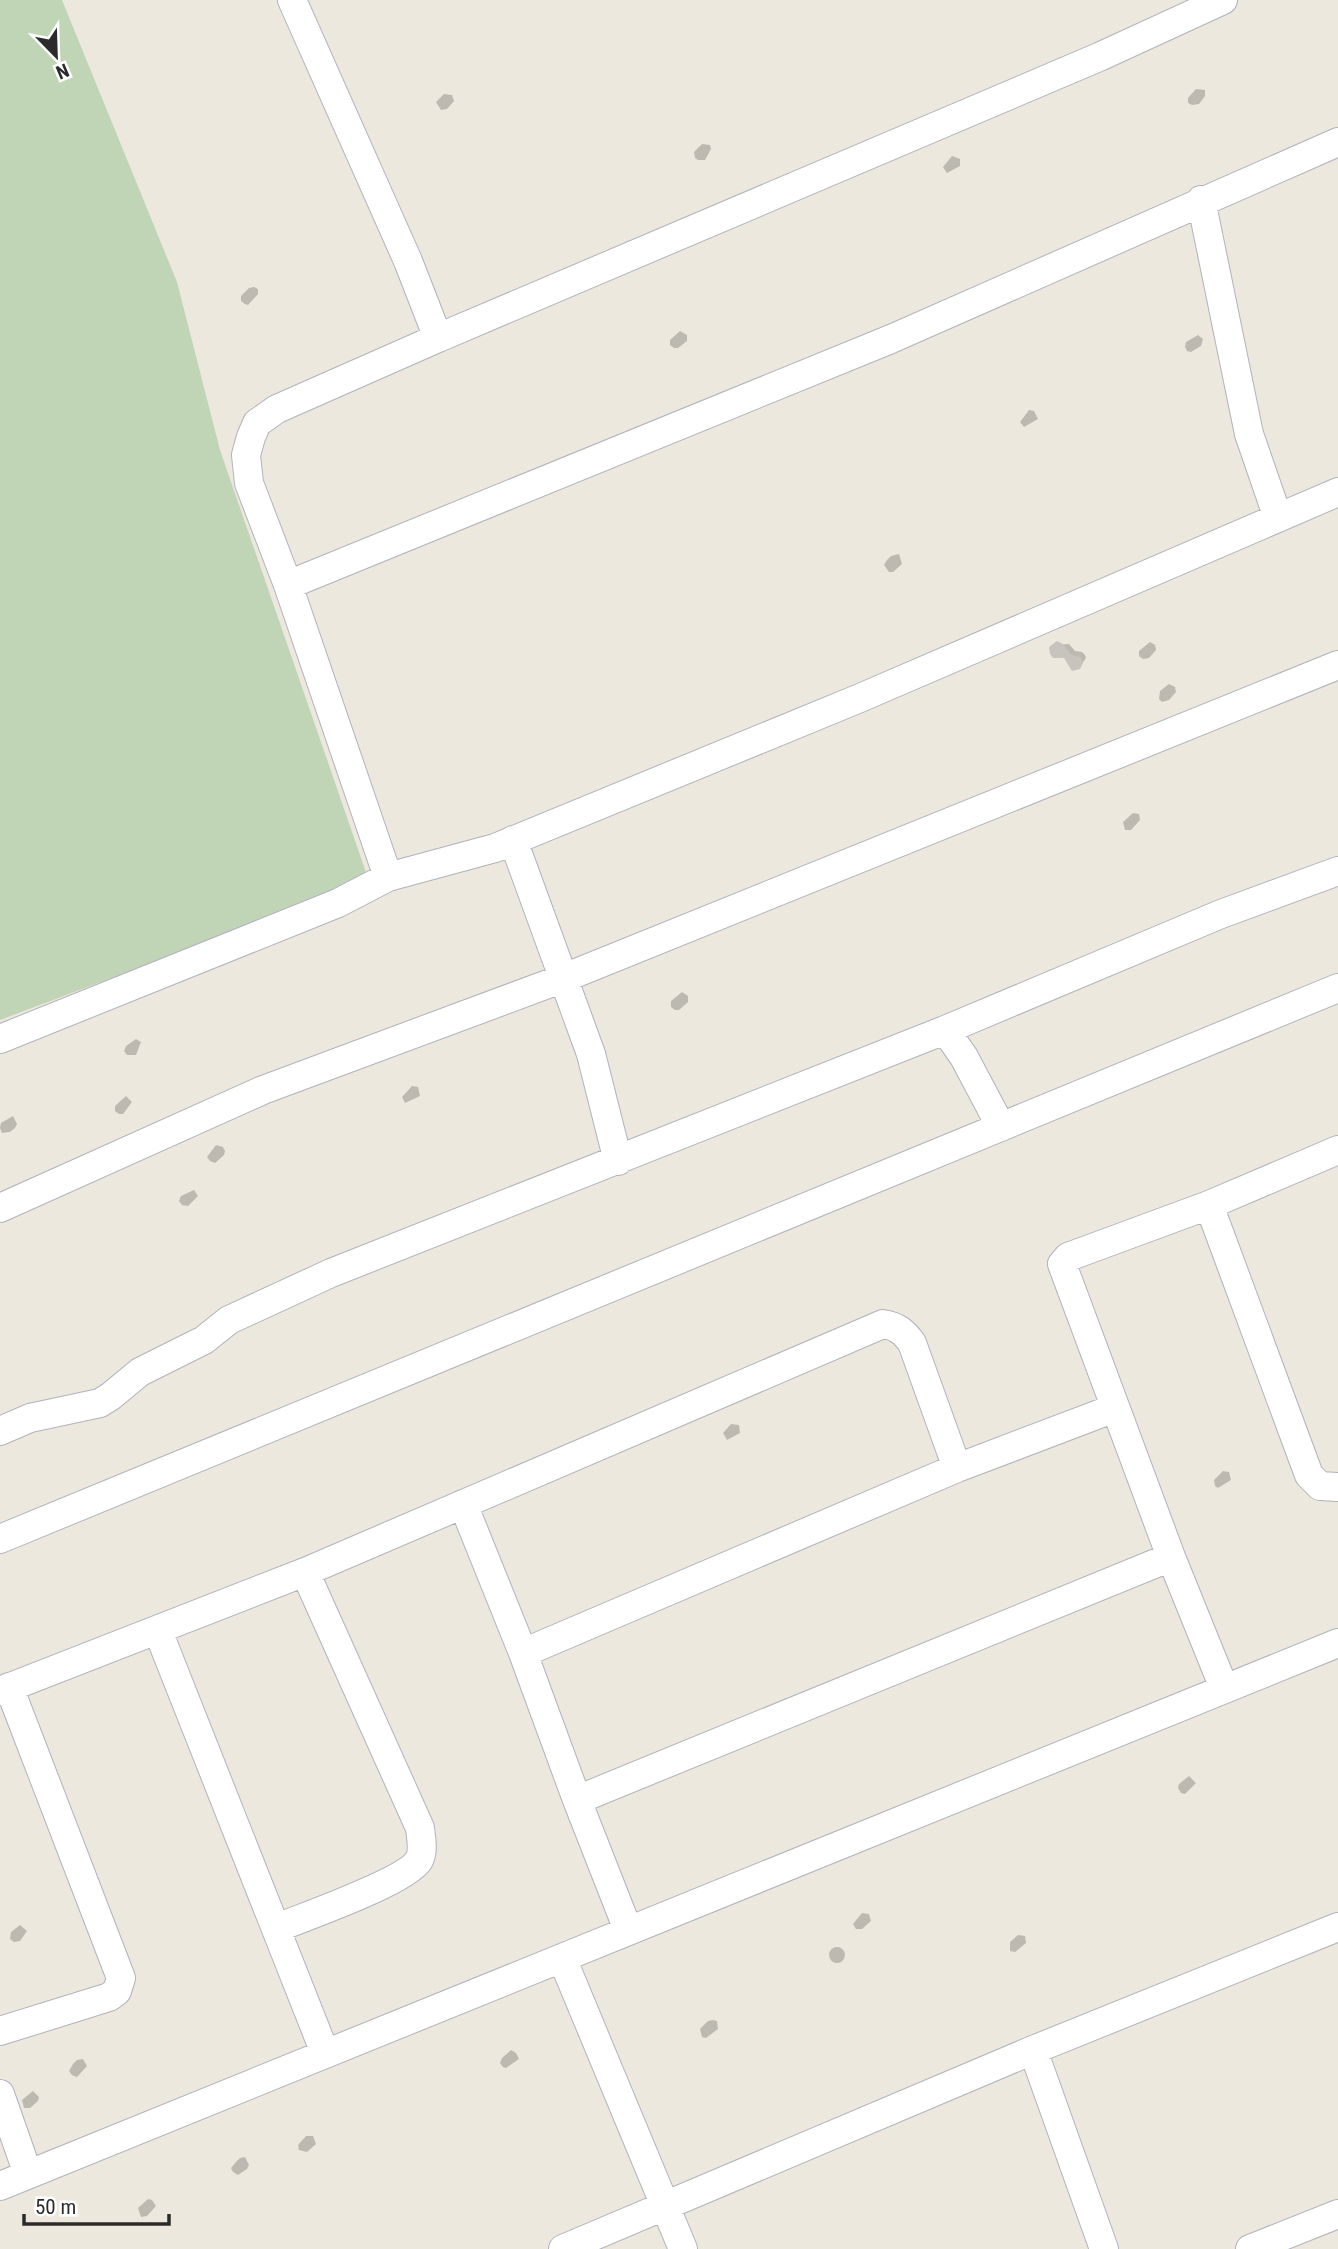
<svg xmlns="http://www.w3.org/2000/svg" width="1338" height="2249" font-family="'Roboto Condensed',sans-serif">
	<style>
		.cemetery { fill: #c0d5b6 }
		.shadow { fill: #0003 }
		.building { fill: #c7c4bd }
		.lines { fill: none; stroke-linecap: round; stroke-linejoin: round }
		.minor-casing { stroke: #b1b2bd; stroke-width: 30 }
		.minor { stroke: #fff; stroke-width: 28 }
	</style>
	<rect width="100%" height="100%" fill="#ece8dd"/>
	<path class="cemetery" d="M0,0H62L177,282L220,450L369,881L0,1020Z"/>
	<path class="shadow" d="M1196,89L1205,90V96L1199,104L1192,105L1188,103V98Z
		M444,94L452,95L454,101L447,109L441,110L436,102Z
		M702,144L710,145L711,149L705,160H698L695,158L694,152Z
		M952,156L960,159V166L947,173L943,167Z
		M254,287L258,289V294L248,305L245,304L241,301V296L249,288Z
		M680,331L687,335V341L678,348H674L670,345V340Z
		M1198,335L1203,339L1201,346L1191,352L1187,351L1185,347L1186,342Z
		M1029,410L1034,411L1038,419L1024,427L1020,422Z
		M899,554L902,564L893,572H889L884,565L887,560L891,556Z
		M1150,642L1155,645L1156,650L1149,658L1143,659L1139,656V651Z
		M1069,644L1075,651L1082,652L1085,655L1086,658L1079,668L1054,645Z
		M1169,684L1175,687L1176,692L1169,700L1162,702L1159,699L1160,691Z
		M1133,813L1139,814L1140,820L1131,830H1125L1123,822Z
		M682,992L688,996V1002L679,1010H675L671,1007V1001Z
		M136,1039L141,1042L136,1055H127L124,1051L126,1046Z
		M412,1086L418,1087L420,1096L405,1103L402,1097Z
		M126,1096L132,1102L123,1114H119L115,1111V1106Z
		M13,1116L17,1124L15,1128L10,1132L2,1133L0,1128L1,1123Z
		M216,1145L223,1147L225,1151L224,1155L215,1163L210,1161L207,1157Z
		M194,1190L198,1196L188,1206L182,1205L179,1201L181,1196Z
		M731,1424L739,1425L740,1433L727,1440L723,1433Z
		M1223,1471L1229,1472L1231,1480L1218,1488L1215,1486L1214,1480Z
		M1189,1776L1196,1783L1185,1794L1181,1793L1178,1788L1179,1784Z
		M862,1913L869,1914L871,1921L862,1929H856L853,1924Z
		M20,1925L27,1931L20,1941L14,1942L10,1939L11,1932Z
		M1018,1935L1025,1936L1026,1943L1015,1952L1010,1951V1942Z
		M829 1955a8 8 0 1 1 16 0a8 8 0 1 1-16 0Z
		M713,2020L717,2021L718,2029L706,2038L702,2037L700,2029L708,2021Z
		M511,2050L516,2053L519,2059L506,2068L503,2067L500,2063L502,2058Z
		M83,2059L87,2066L77,2077L72,2075L69,2071L73,2064L77,2060Z
		M33,2091L39,2097L38,2101L30,2108H24L22,2100Z
		M306,2136H313L316,2144L307,2152L299,2150L298,2145Z
		M245,2157L249,2165L247,2169L238,2175L233,2172L231,2168L236,2162L240,2158Z
		M148,2199L152,2200L156,2206L147,2216L141,2217L138,2208Z"/>
	<path class="building" d="M1057,641L1063,644L1071,655L1080,657L1083,663L1080,669L1072,671L1064,658H1053L1050,654L1049,647Z"/>
	<g class="lines">
		<defs>
			<path id="minor" d="M1201,200L1249,434L1278,518
				M438,338L1099,57L1223,0
				M288,585L891,339L1338,142
				M513,840L591,1054L618,1161
				M388,877L495,848L860,698L1338,492
				M945,1030L1221,914L1338,871
				M0,1039L338,903L388,877L288,585L249,483L246,455L251,437L257,423L277,409L438,338L408,261L292,0
				M1209,1205L1309,1475L1320,1486L1338,1487
				M0,1208L263,1090L564,978L1338,665
				M0,1431L30,1418L100,1403L111,1396L140,1372L204,1340L229,1320L331,1273L945,1030L964,1057L1001,1127
				M463,1504L523,1653L577,1800L1171,1557
				M0,1539L1338,988
				M158,1631L325,2053
				M523,1653L957,1468L1115,1408
				M1224,1688L1171,1557L1062,1264L1068,1257L1209,1205L1338,1150
				M0,1691L305,1572L883,1324C897,1326 904,1332 912,1343L957,1468
				M577,1800L628,1930
				M277,1928C304,1917 407,1881 419,1860C424,1851 421,1838 420,1828L305,1572
				M562,1958L683,2249
				M0,2031L109,1997L117,1991L121,1978L9,1687
				M1033,2050L1104,2249
				M0,2094L28,2174
				M0,2186L1338,1643
				M563,2249L1033,2050L1338,1927
				M1250,2249L1338,2214"/>
		</defs>
		<use href="#minor" class="minor-casing"/>
		<use href="#minor" class="minor"/>
	</g>
	<g transform="translate(56 56) rotate(157)" stroke="#ffffff" stroke-width="5" paint-order="stroke">
	<path d="M0-5L12 26L0 18L-12 26Z" fill="#2b2b2b"/>
	<text y="-10" font-size="19" font-weight="bold" text-anchor="middle" fill="#2b2b2b">N</text>
	</g>
	<path d="M24 2214v10h145v-10" fill="none" stroke="#2b2b2b" stroke-width="3.5"/>
	<text x="35" y="2214" font-size="21" fill="#2b2b2b" stroke="#ffffff" stroke-width="5" paint-order="stroke">50 m</text>
</svg>
